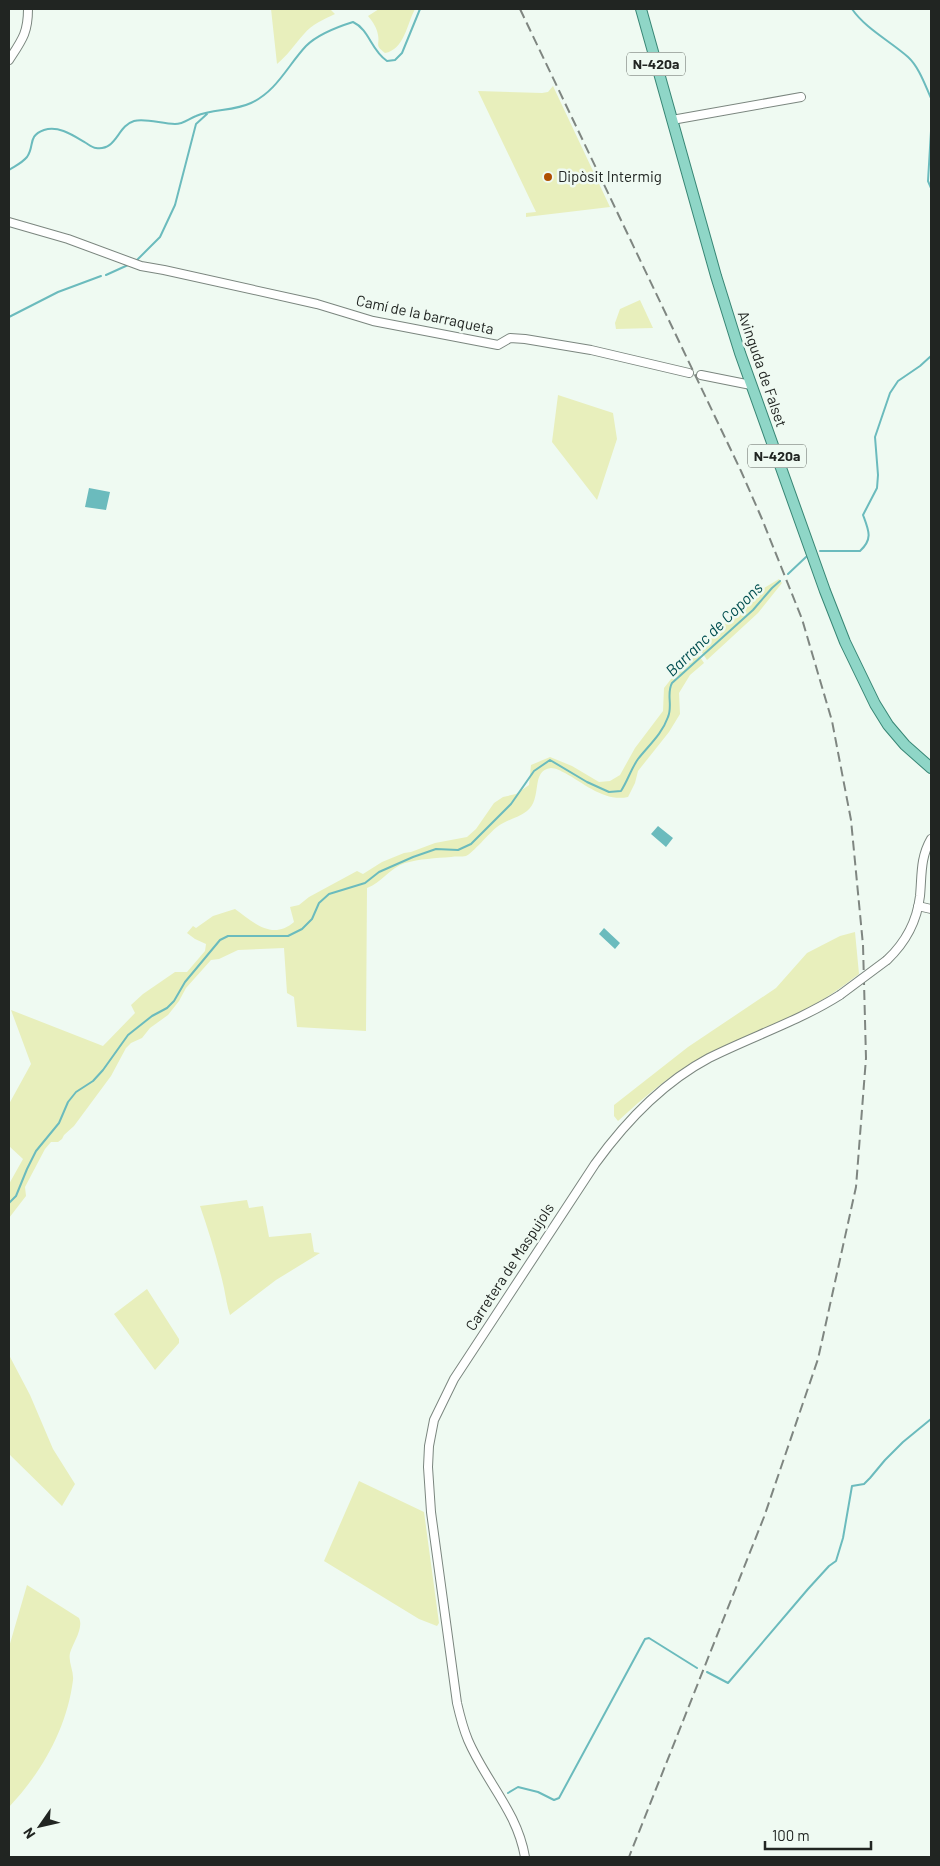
<svg xmlns="http://www.w3.org/2000/svg" width="940" height="1866" font-family="Barlow,sans-serif">
	<style>
		.green { fill: #e8efbc }
		.water { fill: #6bbbbd }
		.lines { fill: none; stroke-linecap: round; stroke-linejoin: round }
		.stream { stroke: #6bbbbd; stroke-width: 2 }
		.minor-casing { stroke: #7b867f; stroke-width: 10 }
		.major-casing { stroke: #388675; stroke-width: 12 }
		.minor { stroke: #fff; stroke-width: 8 }
		.major { stroke: #8fd6c7; stroke-width: 10 }
		.rail { stroke: #7f8681; stroke-width: 2; stroke-dasharray: 10 5; stroke-linecap: butt }
		.minor-bridge-casing { stroke: #7b867f; stroke-width: 10; stroke-linecap: butt }
		.minor-bridge { stroke: #fff; stroke-width: 8 }
		.poi-dot { fill: #af5000; stroke: #effaf2; stroke-width: 2 }
		.labels { text-anchor: middle; stroke-width: 5; stroke-linejoin: round; paint-order: stroke }
		.shield { fill: #effaf2; stroke: #5f6560; stroke-width: 1 }
		.shield-label { font-size: 14px; font-weight: bold; fill: #212522 }
		.poi-label { font-size: 15px; fill: #212522; stroke: #effaf2; text-anchor: start }
		.street-label { font-size: 15px; fill: #212522; stroke: #effaf2 }
		.water-label { font-size: 16px; font-style: italic; fill: #014e50; stroke: #effaf2 }
	</style>
	<rect width="100%" height="100%" fill="#effaf2"/>
	<path class="green" d="M271,9H330L335,14C324,19 311,25 304,34C295,44 287,56 277,64Z
		M379,9H415C407,24 404,50 385,53C374,45 380,45 378,35C377,28 373,22 368,16Z
		M553,86L610,207L526,217V213L536,212L478,91L542,93L548,92Z
		M640,300L653,328L616,329L615,323L620,309Z
		M558,395L613,413L617,439L597,500L552,442Z
		M779,579L782,583L758,613L707,660L699,648L759,591Z
		M696,651L704,663L690,675L679,693L680,714L669,732L638,771L635,783L628,797C605,802 585,784 565,773C561,771 556,768 551,768C530,770 543,799 527,811C518,818 506,820 497,827C489,833 473,853 466,856C462,857 455,856 451,857C436,858 419,859 405,863C390,868 381,883 367,888L366,1031L297,1027L294,997L287,993L284,948L238,950L219,959L211,960L186,988L179,1001L168,1015L150,1028L142,1038L131,1043L126,1048L111,1076L74,1126L64,1135L62,1139L58,1142H51L45,1149L25,1187L26,1196L9,1218V1184L23,1159L9,1146V1104L31,1064L11,1010L103,1046L135,1013L131,1005L143,994L175,972H187L205,951L206,944L195,939L187,933L193,926L196,928L213,916L235,909C253,922 272,941 294,922L290,907L299,905L309,897L357,871L363,874L382,862L404,853L411,852L435,843L467,837L476,829L494,803L503,797L516,794L529,785L531,765L550,757L572,766L599,782L610,781L620,775L635,748L663,711L664,688L690,655Z
		M855,932L859,974C842,987 824,1000 804,1010C770,1027 734,1040 700,1058C670,1075 643,1098 618,1121L614,1116V1105L688,1047L776,988L807,953L840,936Z
		M247,1200L249,1208L263,1206L269,1237L311,1233L314,1252L320,1253L276,1280L230,1315C227,1306 226,1298 224,1288C218,1261 209,1232 200,1206Z
		M147,1289L179,1339V1343L155,1370L114,1314Z
		M9,1355L30,1395L53,1449L75,1484L62,1506L9,1454Z
		M359,1481L424,1512L439,1623L437,1626L419,1619L324,1561Z
		M27,1585L79,1618C84,1628 73,1643 70,1653C68,1662 74,1671 73,1680C67,1728 42,1772 9,1807V1647Z"/>
	<path class="water" d="M89,488L110,492L106,510L85,507Z
		M658,826L673,838L666,847L651,834Z
		M604,928L620,943L615,949L599,934Z"/>
	<g class="lines">
		<path class="stream" d="M852,9C866,29 890,41 908,57C919,67 925,85 931,98
			M931,131L928,181L931,188
			M9,170C15,166 22,163 27,157C35,146 27,136 44,130C59,125 74,136 86,143C89,145 93,148 96,148C117,151 117,126 134,121C146,118 162,124 175,124C184,124 188,119 196,116C213,109 234,111 251,103C277,91 288,65 306,46C318,34 337,27 353,22C370,30 370,49 387,61L395,60L402,53L420,9
			M136,261L160,237L175,205L196,124L207,114
			M106,275L128,265
			M9,317L58,292L101,276
			M820,551H860C873,539 869,531 863,515L877,488L878,475L875,437L890,393L898,381L920,366L931,356
			M788,574L806,557
			M9,1203L16,1196L27,1169L36,1151L59,1123L68,1102L76,1092L93,1081L103,1070L128,1035L152,1016L167,1008L174,1001L185,982L220,940L228,936H288L302,929L312,919L319,903L329,894L365,883L379,872L413,857L436,849L458,850L471,844L511,804L534,771L550,760L587,782L609,792L621,791C628,780 631,769 638,759C649,745 662,734 668,717C673,705 666,694 672,683L753,610L772,588L780,581
			M707,1672L728,1683L808,1589L829,1566L836,1561L843,1538L852,1486L864,1484L870,1478L885,1460L903,1442L931,1419
			M508,1793L518,1787L538,1792L554,1800L559,1798L645,1639L649,1638L697,1668"/>
		<defs>
			<path id="minor" d="M9,60C22,40 28,33 28,9
				M672,120L801,97
				M9,222L68,239L141,266L164,270L317,304L373,321L498,345L510,338L525,339L591,350L689,373
				M701,375L751,385
				M918,906L931,909
				M887,960C905,943 917,921 920,896C922,875 920,858 931,839
				M525,1857C517,1811 486,1782 468,1740C463,1728 460,1716 457,1703L431,1512L428,1467L429,1446L434,1420L454,1379L595,1164C626,1121 662,1083 709,1058C753,1036 799,1021 840,995"/>
			<path id="major" d="M641,9L716,276L740,353L825,591L845,642L875,704L888,725L905,745L931,768"/>
		</defs>
		<use href="#minor" class="minor-casing"/>
		<use href="#major" class="major-casing"/>
		<use href="#minor" class="minor"/>
		<use href="#major" class="major"/>
		<path class="rail" d="M520,9L741,471L762,519L802,619L832,721L851,820L863,945L866,1058L856,1187L818,1359L764,1517L629,1857"/>
		<defs>
			<path id="minor-bridge" d="M840,995L887,960"/>
		</defs>
		<use href="#minor-bridge" class="minor-bridge-casing"/>
		<use href="#minor-bridge" class="minor-bridge"/>
	</g>
	<circle class="poi-dot" cx="548" cy="177" r="5"/>
	<g class="labels">
		<g class="shield">
			<rect x="627" y="52.5" width="58" height="23" rx="4"/>
			<rect x="748" y="444.5" width="58" height="23" rx="4"/>
		</g>
		<g class="shield-label">
			<text x="656" y="69">N-420a</text>
			<text x="777" y="461">N-420a</text>
		</g>
		<g class="poi-label">
			<text x="558" y="182">Dipòsit Intermig</text>
		</g>
		<g class="street-label">
			<text transform="translate(425 315) rotate(12)" y="5">Camí de la barraqueta</text>
			<text transform="translate(762 369) rotate(71)" y="5">Avinguda de Falset</text>
			<text transform="translate(510 1267) rotate(-57)" y="5">Carretera de Maspujols</text>
		</g>
		<g class="water-label">
			<text transform="translate(714 629) rotate(-44)" y="6">Barranc de Copons</text>
		</g>
	</g>
	<rect width="940" height="1866" fill="none" stroke="#212522" stroke-width="20"/>
	<g transform="translate(40 1826) rotate(236)" stroke="#effaf2" stroke-width="4" paint-order="stroke">
	<path d="M0-4L9 19L0 12L-9 19Z" fill="#212522"/>
	<text y="-8" font-size="14" font-weight="bold" text-anchor="middle" fill="#212522">N</text>
	</g>
	<path d="M765 1841v8h106v-8" fill="none" stroke="#212522" stroke-width="2.5"/>
	<text x="772" y="1841" font-size="15" fill="#212522" stroke="#effaf2" stroke-width="4" paint-order="stroke">100 m</text>
</svg>
